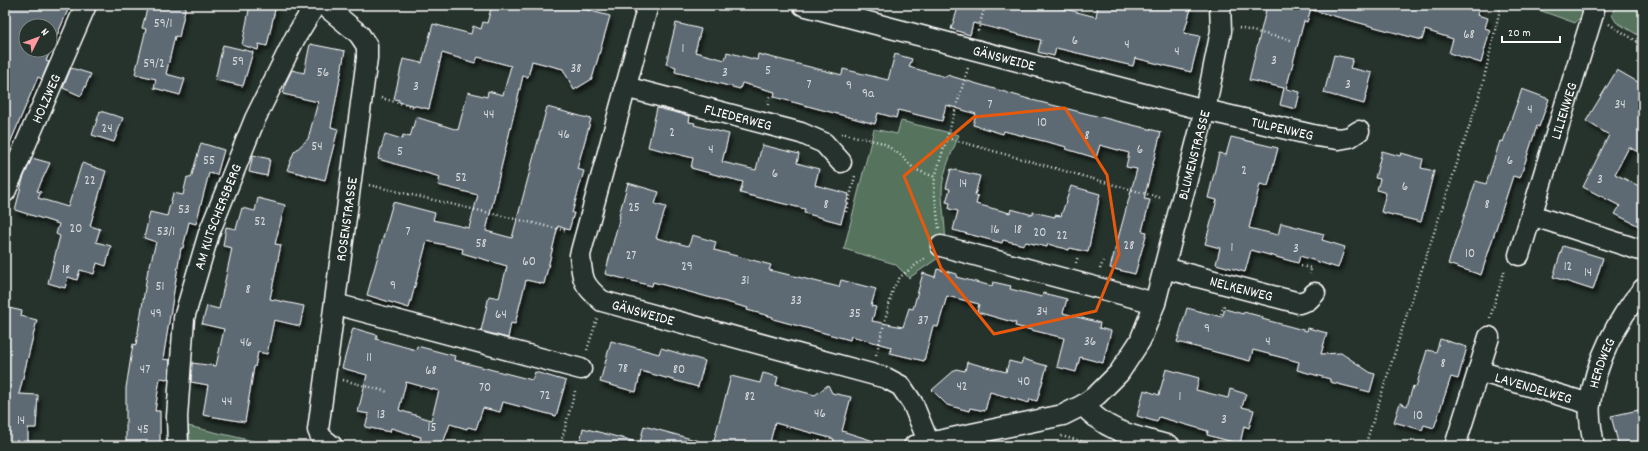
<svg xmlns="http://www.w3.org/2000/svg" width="1648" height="451" font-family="Dekko,sans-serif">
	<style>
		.green { fill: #54735d; stroke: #aab9ae }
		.building { fill: #5d6a73; stroke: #fff; fill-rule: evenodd; filter: url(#shadow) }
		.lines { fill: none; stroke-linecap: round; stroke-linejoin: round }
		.minor-casing { stroke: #fff; stroke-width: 23 }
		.path { stroke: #fff; stroke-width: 2.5; stroke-dasharray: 1 3; stroke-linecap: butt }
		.minor { stroke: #26332d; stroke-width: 20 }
		.marked { fill: none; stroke: #e8590c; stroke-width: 3; stroke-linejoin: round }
		.labels { text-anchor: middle; stroke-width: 3.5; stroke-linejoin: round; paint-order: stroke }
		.number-label { font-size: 13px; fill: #d6dadc }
		.street-label { font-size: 15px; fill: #fff; stroke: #26332d }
	</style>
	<defs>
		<filter id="shadow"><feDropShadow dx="2.5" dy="4.5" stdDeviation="2" flood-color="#0009"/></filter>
	</defs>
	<rect width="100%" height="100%" fill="#26332d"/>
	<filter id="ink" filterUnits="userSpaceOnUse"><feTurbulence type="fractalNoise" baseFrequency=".025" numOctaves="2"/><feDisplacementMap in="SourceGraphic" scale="8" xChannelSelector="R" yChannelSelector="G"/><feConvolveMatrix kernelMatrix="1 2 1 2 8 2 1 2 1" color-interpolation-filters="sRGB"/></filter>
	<g filter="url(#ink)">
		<path class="green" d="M1525,5H1589L1583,15L1575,23Z
			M1620,5H1643V38L1616,22L1612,15L1615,7L1619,8Z
			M901,121L959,135C952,153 942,172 942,192C942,213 948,233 944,254L909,278L895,264L844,249L874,129L897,134Z
			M188,426L275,446H191Z"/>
		<path class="building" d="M8,5H70L46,61L49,62L42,79L38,77L5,155V13ZM26,26H50V50H26Z
			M148,5H186L179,37L175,36L166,74L185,79L180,95L154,88L156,79L135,74L146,29L142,28Z
			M250,5H276L267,46L259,44L258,50L242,45Z
			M492,5H568L610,16L592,79L574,90L563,69L532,61L528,77L523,76L486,231L512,238L547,107L591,119L577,169L584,171L572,213H574L569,230L558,226L544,284L526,280L515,324L511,323L508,338L481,331L489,296L499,298L507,266L462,253L463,249L427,241L409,308L367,295L393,202L435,213L433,220L469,228L478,195L438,185L440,177L378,159L385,134L402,139L403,135L410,137L416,117L458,130L468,92L487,97L488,91L503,95L511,66L478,57L475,63L442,53L429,109L399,102V100L394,99L403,59L422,63L433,24L471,34L473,26L481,29L483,22L487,23Z
			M959,5H1050L1096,17L1098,5H1192L1184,33L1200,36L1191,72L1135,58L1133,66L1056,48L1054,56L1038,52L1041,40L973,23L970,35L951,29Z
			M1264,5H1312L1307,22L1304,21L1286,89L1300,92L1296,109L1280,105L1284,88L1249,80L1266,10L1264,9Z
			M1312,5H1480L1477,15L1488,18L1485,28L1490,30L1481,63L1449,53L1453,39L1425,30L1422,40L1312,10Z
			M676,23L701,29L695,52L725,60L727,52L757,60L758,54L842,75L843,69L888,80L895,54L912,59L909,67L946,77L947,75L1032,100L1161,132L1144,199L1150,200L1142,231L1147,232L1135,274L1110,268L1137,169L1126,167L1129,153L1100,145L1096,158L1066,149L1067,147L1004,131L1003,134L973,125L976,114L946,105L942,121L898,110L896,118L878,113L875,124L774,97L775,92L742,83L740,89L675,72L676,67L666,64Z
			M310,44L345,51L331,127L338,129L325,180L287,170L294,152L308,139L318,102L283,94L286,82L292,70L304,73Z
			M223,45L253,52L243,86L215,80Z
			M1334,55L1353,59L1350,68L1372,73L1364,104L1324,93Z
			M71,68L91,74L81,96L63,88Z
			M1617,70L1643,85V155L1629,147L1615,174L1643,188V228L1615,214L1620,206L1583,187L1609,135L1586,121Z
			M1522,89L1549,99L1539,127L1537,126L1520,178L1513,176L1481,275L1448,264L1476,181L1486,184L1500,141L1503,142Z
			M657,108L690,116L689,122L695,123L694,125L729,134L722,162L756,170L762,145L799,154L797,163L819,169L815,185L849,194L841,223L804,213L805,209L740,193L743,182L691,168L693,158L648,147Z
			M100,111L123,118L114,142L92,135Z
			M1231,137L1278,148L1268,186L1260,184L1249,228L1278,235L1281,223L1324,234L1322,240L1345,247L1338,268L1300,256L1298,263L1251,250L1245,272L1216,264L1220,248L1205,244L1217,200L1208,198L1219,153L1226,155Z
			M201,143L224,150L217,175L209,173L196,224L189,222L183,248H181L163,359L170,360L168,379L160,378L155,411H160V446H126V388L133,344L136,345L148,269H149L156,242L144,238L150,212L167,216L173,193L183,195L187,177L191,178Z
			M1382,151L1400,156L1401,153L1423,159L1421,168L1434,171L1421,222L1381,212L1386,193L1377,190L1380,179L1375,178Z
			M253,155L270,159L267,176L249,172Z
			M32,158L50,163L37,191L41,192L38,198L68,207L82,163L106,171L90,226L100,229L96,242L111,246L106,266L97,263L94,274L80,270L77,280L68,277L65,288L48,283L60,236L56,234L59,224L15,210L23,179Z
			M951,169L980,176L975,195L978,196L976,204L1010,213L1011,209L1033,215V212L1055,217V215L1061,216L1071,186L1100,194L1088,252L1070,248L1069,250L1048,244L1047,247L1026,242L1024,245L1003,240L1002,243L953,230L958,211L949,209L950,203L946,202L950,189L946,188Z
			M628,183L659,192L655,204L666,207L656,238L689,246L692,235L716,242L714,250L771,265L769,270L839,287L841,280L876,289L871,306L876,307L872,321L903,327L909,308L913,309L923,273L935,277L937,269L957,274L956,277L992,286L993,282L1011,286L1010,289L1042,297L1043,293L1067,299L1063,313L1100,323L1099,328L1111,331L1103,363L1080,357L1076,372L1057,367L1064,338L1015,326L1016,323L977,312L979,304L947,296L938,327L933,326L924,361L890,353L891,347L851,336L850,340L773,319V317L747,310L748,308L653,282L652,286L605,274L620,216L619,215Z
			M258,198L285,205L275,244L281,245L270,299L304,306L300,326L274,320L267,354L258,352L255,367H254L245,422L203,415L208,385L191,382L192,363L216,366L224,329L202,324L207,306L219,309L232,248L223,246L226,227L236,229L242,208L255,211Z
			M1563,246L1603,258L1593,290L1553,277Z
			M5,307L22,311L21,316L37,320L19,394L38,395L36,428H28V446H5Z
			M1187,308L1222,317L1225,309L1243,314L1244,312L1263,317L1262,319L1307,331L1308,328L1327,333L1321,354L1341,353L1371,373L1375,374L1370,392L1330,382V379L1297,370L1299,362L1253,350L1250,361L1177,342Z
			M353,328L377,335L376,339L416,350L417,346L455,356L454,360L532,380L535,372L566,381L556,416L503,402L500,412L483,408L476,429L468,427L467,429L450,424L442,446H419L421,437L391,428L390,432L365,427L369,414L358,412L367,375L342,368ZM406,382L439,391L431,420L399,410Z
			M1440,339L1467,347L1458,379L1451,377L1434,428L1424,425L1422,430L1394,422L1400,403L1407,406L1413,386L1416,387L1427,350L1436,352Z
			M611,341L659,354L661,348L705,361L698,387L641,371L636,392L600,382Z
			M1023,359L1047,366L1037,401L1030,399L1029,403L990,392L985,411L970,408L969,411L947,405L932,390L956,369L965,371L967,362L1006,372L1009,361L1021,364Z
			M1166,369L1199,378L1196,390L1228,398L1230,389L1246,394L1242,407L1254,410L1249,428L1244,426L1240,444L1207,435L1208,431L1159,417L1157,422L1137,416L1144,390L1159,395Z
			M763,373L778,377L776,385L815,395L828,385L832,393L851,397L842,431L877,442V446H834V439L775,423L769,446H721L713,444L731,376L760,383Z
			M1643,409V446H1619L1611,416Z
			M644,426L699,441V446H639Z
			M583,428L633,441L632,446H579Z"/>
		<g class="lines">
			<defs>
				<g id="minor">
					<path d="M324,5L359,34L367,46V58L318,430L321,437L332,446"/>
					<path id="s1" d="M648,5L580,255C582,280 583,285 602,301L886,378L901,386L913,404L930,446"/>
					<path id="s2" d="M803,5L1205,110L1317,136L1339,139L1350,137L1359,131"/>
					<path id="s3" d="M625,87L801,133L824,143L841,162"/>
					<path id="s4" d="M5,192L86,5"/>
					<path d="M1531,215L1643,251"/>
					<path d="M941,246L1155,303"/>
					<path id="s5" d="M1519,255L1593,14V5"/>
					<path id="s6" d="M1164,268L1299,303L1308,300L1315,293"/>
					<path d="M335,304L581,369"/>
					<path id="s7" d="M1478,371L1590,404"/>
					<path d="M1083,405C1108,433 1135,436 1170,446"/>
					<path id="s8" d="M178,446L177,417L184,318L209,233L255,119L295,38L315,5"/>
					<path id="s9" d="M914,446L1063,415L1083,405L1097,395L1119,373L1140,341L1155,303L1205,110L1221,31L1220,5"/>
					<path d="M1455,446L1489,337"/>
					<path id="s10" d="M1594,446C1592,432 1588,417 1590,403C1595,363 1617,319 1643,289"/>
				</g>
			</defs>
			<use href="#minor" class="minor-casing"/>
			<path class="path" d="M1560,5L1574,9
				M1609,24L1643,45
				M1239,28L1291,40
				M978,31L985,5
				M381,98L414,107
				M768,105L770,95
				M841,133L883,143L902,156L914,169L935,177
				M947,138L1161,198
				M369,185L567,231
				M846,212L855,176
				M939,228L934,189L935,177L968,68
				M1076,263L1078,256
				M1301,266L1311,268L1310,274
				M1100,269L1103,261
				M1221,314L1225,303
				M1490,318L1505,269
				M587,350L597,319
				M876,355L893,289L900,277L926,257
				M343,380L388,392
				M1061,436L1092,444
				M560,446L576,388
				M1365,446L1408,311L1481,91L1501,5"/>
			<use href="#minor" class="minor"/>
		</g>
	</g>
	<path class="marked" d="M1065,108L1107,175L1119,254L1096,311L994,334L941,268L904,176L974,117Z"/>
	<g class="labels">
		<g class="number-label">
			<text x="163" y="27">59/1</text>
			<text x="1469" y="38">68</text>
			<text x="1075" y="44">6</text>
			<text x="1127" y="48">4</text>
			<text x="683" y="52">1</text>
			<text x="1177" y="55">4</text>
			<text x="1274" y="64">3</text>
			<text x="238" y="65">59</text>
			<text x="154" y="67">59/2</text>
			<text x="576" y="72">38</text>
			<text x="768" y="74">5</text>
			<text x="323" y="76">56</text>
			<text x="725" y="76">3</text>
			<text x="809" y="88">7</text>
			<text x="1348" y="88">3</text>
			<text x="849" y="89">9</text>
			<text x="416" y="90">3</text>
			<text x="868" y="97">9a</text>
			<text x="990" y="108">7</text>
			<text x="1620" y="108">34</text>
			<text x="1530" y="113">4</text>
			<text x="489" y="118">44</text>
			<text x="1042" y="126">10</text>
			<text x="107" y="132">24</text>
			<text x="672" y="136">2</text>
			<text x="564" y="138">46</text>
			<text x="1087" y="139">8</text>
			<text x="317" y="150">54</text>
			<text x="711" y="153">4</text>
			<text x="1140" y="153">6</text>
			<text x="400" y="155">5</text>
			<text x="209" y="164">55</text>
			<text x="1510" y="164">6</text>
			<text x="1244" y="174">2</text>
			<text x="775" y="177">6</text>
			<text x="461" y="181">52</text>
			<text x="1600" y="183">3</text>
			<text x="90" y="184">22</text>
			<text x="963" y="187">14</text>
			<text x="1405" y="190">6</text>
			<text x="826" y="208">8</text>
			<text x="1487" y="208">8</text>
			<text x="634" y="211">25</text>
			<text x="184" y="213">53</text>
			<text x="260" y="225">52</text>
			<text x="76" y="232">20</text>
			<text x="995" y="233">16</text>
			<text x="1018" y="233">18</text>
			<text x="166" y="235">53/1</text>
			<text x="408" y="235">7</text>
			<text x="1040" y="236">20</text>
			<text x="1062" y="239">22</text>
			<text x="481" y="247">58</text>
			<text x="1129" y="249">28</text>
			<text x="1232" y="251">1</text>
			<text x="1296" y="252">3</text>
			<text x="1470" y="257">10</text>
			<text x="631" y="259">27</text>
			<text x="529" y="265">60</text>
			<text x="687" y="270">29</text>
			<text x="1568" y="270">12</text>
			<text x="66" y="273">18</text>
			<text x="1588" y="276">14</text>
			<text x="745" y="284">31</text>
			<text x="393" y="289">9</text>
			<text x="160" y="290">51</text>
			<text x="248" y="293">8</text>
			<text x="796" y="304">33</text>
			<text x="1042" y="315">34</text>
			<text x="156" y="317">49</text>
			<text x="855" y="317">35</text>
			<text x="501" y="318">64</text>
			<text x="923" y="324">37</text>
			<text x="1207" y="332">9</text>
			<text x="1090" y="345">36</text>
			<text x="1268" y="345">4</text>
			<text x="246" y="346">46</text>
			<text x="369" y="361">11</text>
			<text x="1443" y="367">8</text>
			<text x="623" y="372">78</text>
			<text x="145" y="373">47</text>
			<text x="679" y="373">80</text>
			<text x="431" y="374">68</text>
			<text x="1024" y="385">40</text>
			<text x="962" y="390">42</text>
			<text x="485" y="391">70</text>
			<text x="545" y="399">72</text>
			<text x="750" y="400">82</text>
			<text x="1180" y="400">1</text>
			<text x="227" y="405">44</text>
			<text x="820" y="417">46</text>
			<text x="381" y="418">13</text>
			<text x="1418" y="419">10</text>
			<text x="1224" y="423">3</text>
			<text x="21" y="424">14</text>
			<text x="432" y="431">15</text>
			<text x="143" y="433">45</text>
		</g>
		<g class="street-label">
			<text dy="5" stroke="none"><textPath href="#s2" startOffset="208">GÄNSWEIDE</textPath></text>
			<text dy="5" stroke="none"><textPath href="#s4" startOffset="102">HOLZWEG</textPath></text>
			<text dy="5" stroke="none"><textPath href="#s5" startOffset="151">LILIENWEG</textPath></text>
			<text dy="5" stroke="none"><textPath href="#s3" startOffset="117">FLIEDERWEG</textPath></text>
			<text dy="5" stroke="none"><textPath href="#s2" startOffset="495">TULPENWEG</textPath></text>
			<text dy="5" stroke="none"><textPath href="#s9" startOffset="455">BLUMENSTRASSE</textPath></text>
			<text dy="5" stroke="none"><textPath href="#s8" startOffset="235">AM KUTSCHERSBERG</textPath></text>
			<text transform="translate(346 219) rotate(-82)" y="5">ROSENSTRASSE</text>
			<text dy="5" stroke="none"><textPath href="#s6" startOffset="80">NELKENWEG</textPath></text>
			<text dy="5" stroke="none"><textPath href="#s1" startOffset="355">GÄNSWEIDE</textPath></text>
			<text dy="5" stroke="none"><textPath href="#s10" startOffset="85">HERDWEG</textPath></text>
			<text dy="5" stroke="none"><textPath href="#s7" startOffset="58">LAVENDELWEG</textPath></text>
		</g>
	</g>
	<rect width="1648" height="451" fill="none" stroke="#26332d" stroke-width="20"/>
	<rect x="10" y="10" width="1628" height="431" fill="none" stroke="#fff" stroke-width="1.5" filter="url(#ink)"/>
	<g transform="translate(38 38) rotate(48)"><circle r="19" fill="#26332d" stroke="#7d8581"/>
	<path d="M0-3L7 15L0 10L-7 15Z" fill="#ff9aa2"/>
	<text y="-6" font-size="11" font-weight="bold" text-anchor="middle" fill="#ffffff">N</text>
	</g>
	<path d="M1502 36v6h58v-6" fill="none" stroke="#ffffff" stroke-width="2"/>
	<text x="1508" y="36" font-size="12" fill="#ffffff" stroke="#26332d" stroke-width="3" paint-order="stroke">20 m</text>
</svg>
